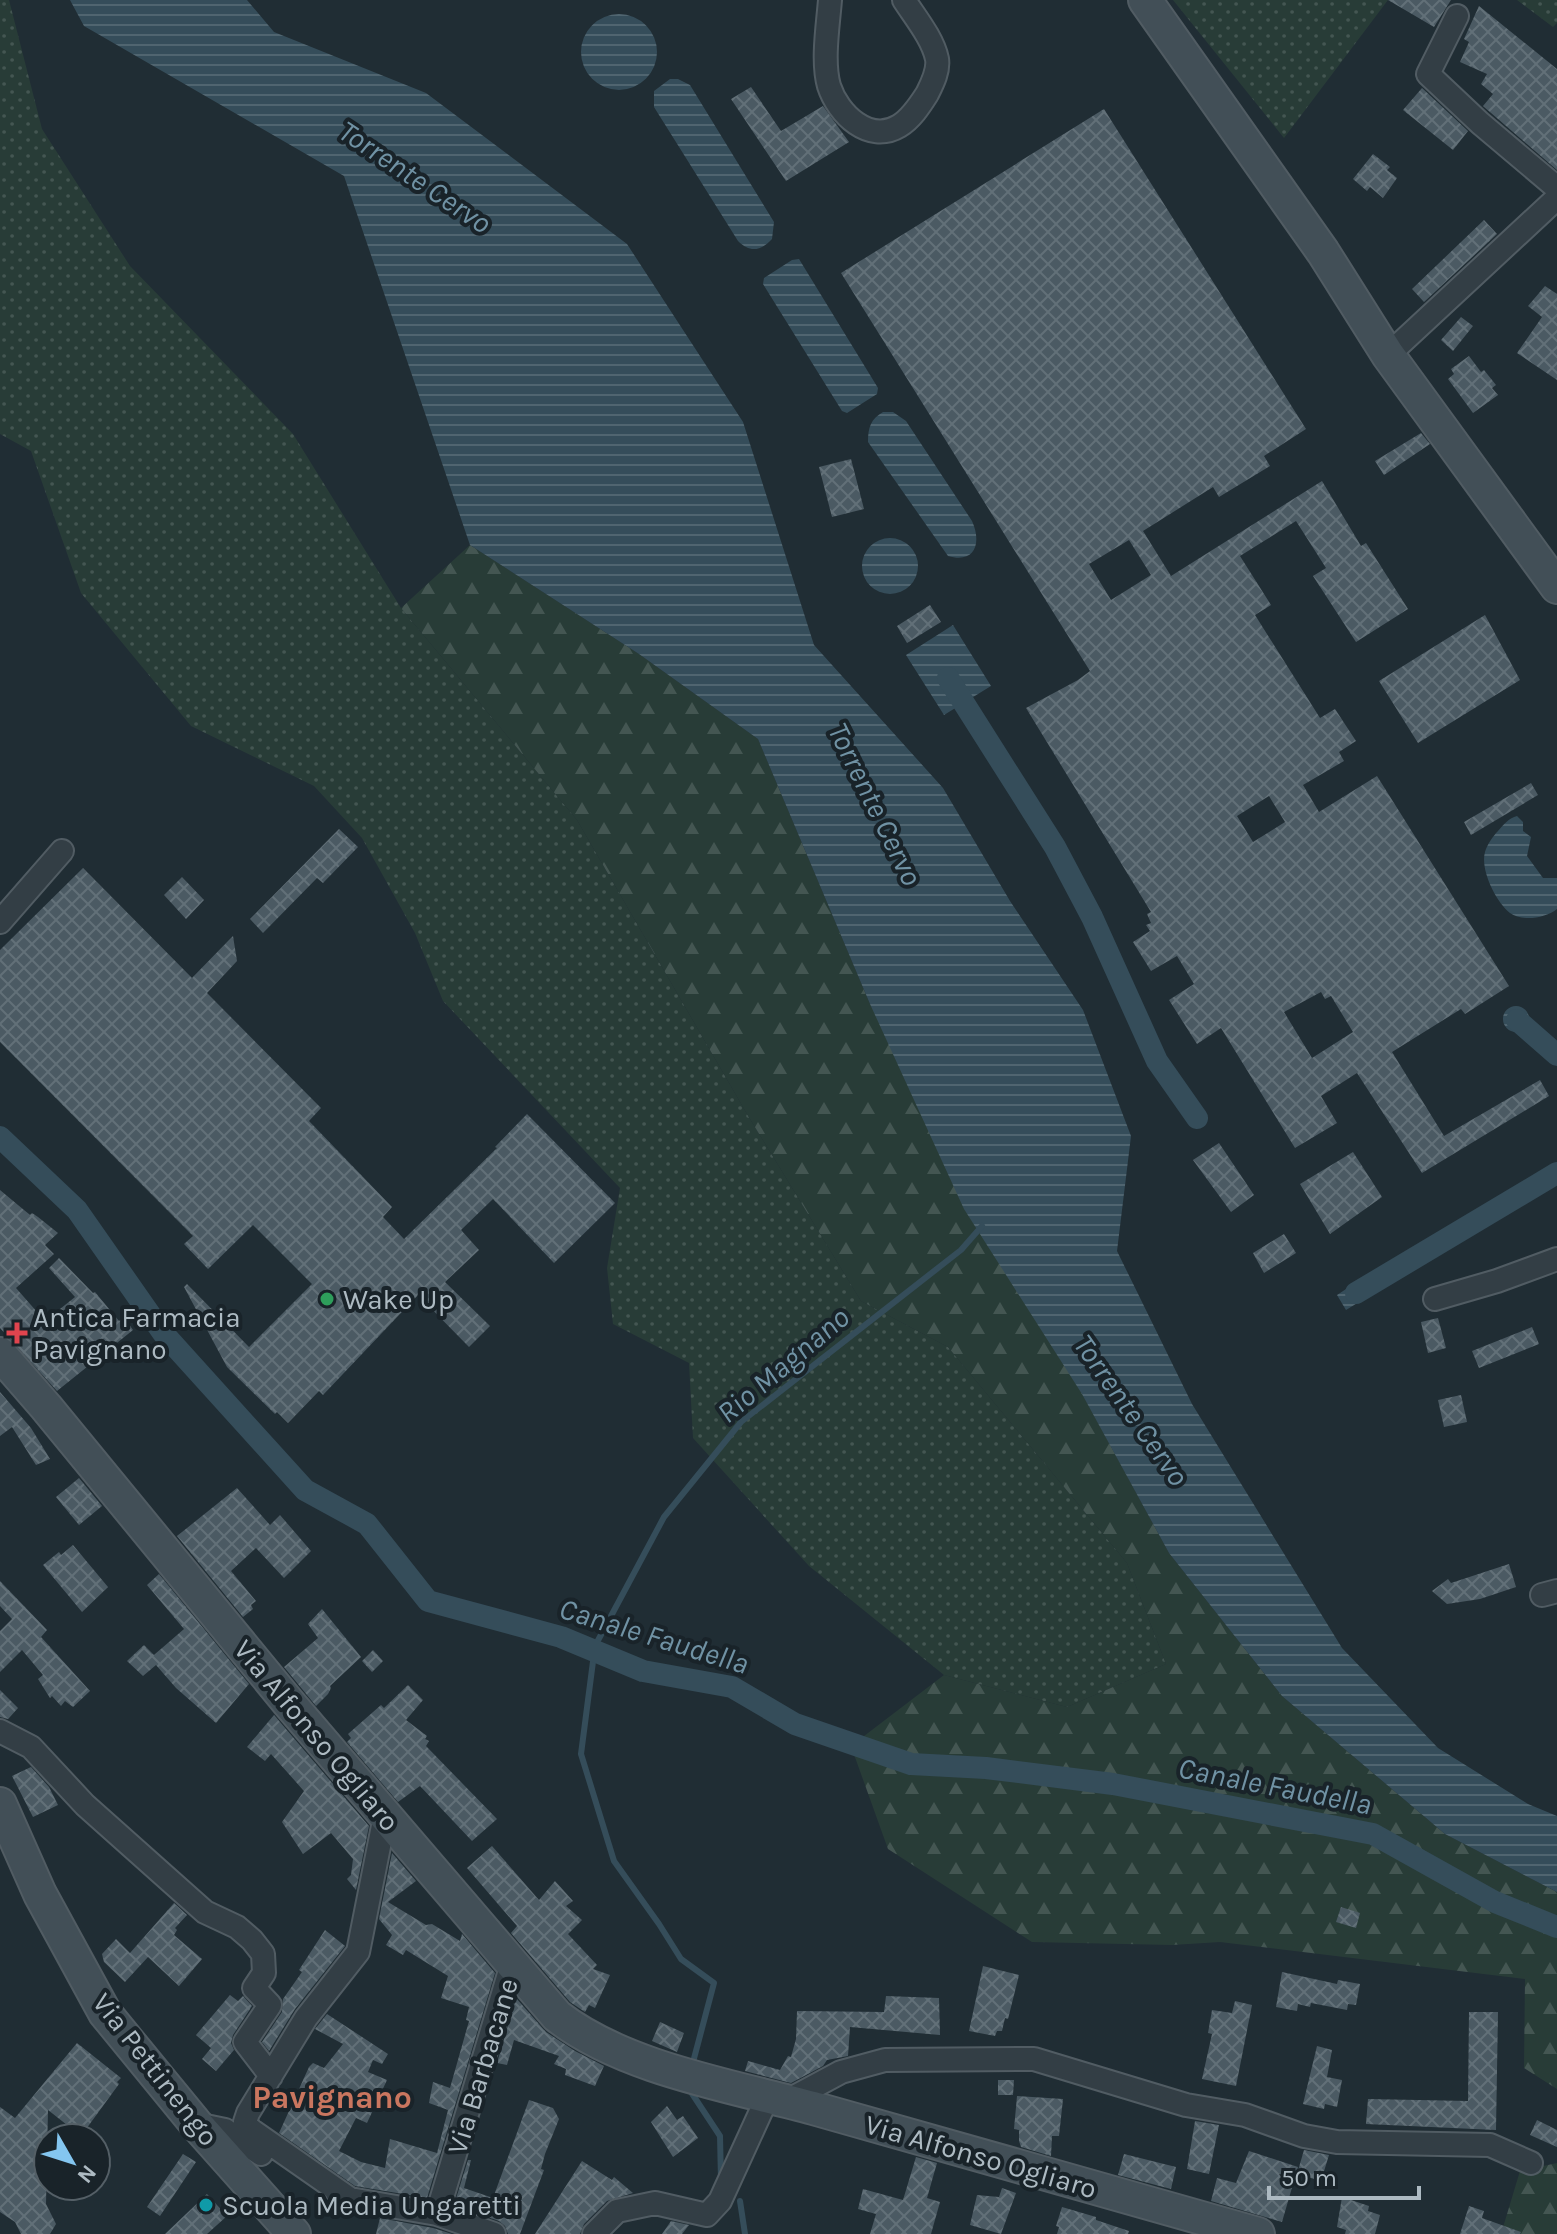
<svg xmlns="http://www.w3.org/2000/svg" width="1557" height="2234" font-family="Karla,sans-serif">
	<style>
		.grass { fill: url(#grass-dots) }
		.forest { fill: url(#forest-firs) }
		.water { fill: url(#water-rules) }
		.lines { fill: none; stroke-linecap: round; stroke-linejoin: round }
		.stream { stroke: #354d5a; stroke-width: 6 }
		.canal { stroke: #354d5a; stroke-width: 22 }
		.building { fill: url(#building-cross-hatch); fill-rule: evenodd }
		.street-casing { stroke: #515c63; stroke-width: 26 }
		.secondary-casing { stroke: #515c63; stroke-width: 36 }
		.street { stroke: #333e45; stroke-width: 22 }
		.secondary { stroke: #424f57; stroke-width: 32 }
		.leisure-dot { fill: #2e9e5b; stroke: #192329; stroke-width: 3 }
		.health-dot { fill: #e0444e; stroke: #192329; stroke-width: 3 }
		.culture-dot { fill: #0f9aa8; stroke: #192329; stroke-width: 3 }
		.labels { text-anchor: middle; stroke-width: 8; stroke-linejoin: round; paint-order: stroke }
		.poi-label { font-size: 28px; fill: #adbac2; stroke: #192329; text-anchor: start }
		.street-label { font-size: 28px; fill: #adbac2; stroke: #192329 }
		.water-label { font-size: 30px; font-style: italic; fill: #7092a4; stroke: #192329 }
		.quarter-label { font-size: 32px; font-weight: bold; fill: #ca765f; stroke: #192329 }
	</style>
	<defs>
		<pattern id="grass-dots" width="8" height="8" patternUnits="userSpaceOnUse" patternTransform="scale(2)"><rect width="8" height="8" fill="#283c37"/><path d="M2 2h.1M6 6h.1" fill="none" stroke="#445652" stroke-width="1.8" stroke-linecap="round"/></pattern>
		<pattern id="forest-firs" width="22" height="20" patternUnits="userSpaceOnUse" patternTransform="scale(2)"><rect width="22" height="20" fill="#283c37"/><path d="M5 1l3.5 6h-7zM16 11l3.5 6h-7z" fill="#445652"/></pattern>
		<pattern id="water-rules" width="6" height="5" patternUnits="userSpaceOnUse" patternTransform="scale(2)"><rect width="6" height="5" fill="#354d5a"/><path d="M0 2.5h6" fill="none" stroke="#506570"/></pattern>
		<pattern id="building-cross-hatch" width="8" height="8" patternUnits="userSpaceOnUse" patternTransform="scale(2)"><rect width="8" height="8" fill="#4b5a63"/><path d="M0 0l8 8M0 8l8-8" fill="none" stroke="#627078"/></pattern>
	</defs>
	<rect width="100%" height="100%" fill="#202d34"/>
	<path class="grass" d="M0,0H9L42,129L130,266L293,434L401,608L577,820L747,1114L861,1301L948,1347L1127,1563L1166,1664L1067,1707L944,1675L809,1566L693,1438L689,1363L613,1324L607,1268L620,1188L443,1001L415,933L362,838L314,786L191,726L81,593L31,451L0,434Z
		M1173,0H1388L1284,138Z
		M1517,0H1557V23L1553,27Z"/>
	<path class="forest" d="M470,545L639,654L758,739L870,1004L1169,1553L1282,1696L1445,1834L1557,1892V2089L1524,2068L1525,1979L1220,1942L1172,1945L1032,1942L888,1849L851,1746L944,1675L1067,1707L1166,1664L1127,1563L948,1347L861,1301L747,1114L577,820L401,608Z
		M1557,2163V2234H1501L1520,2171Z"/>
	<path class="water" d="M70,0H247L274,32L426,93L627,244L743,422L814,645L943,788L1010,901L1083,1010L1131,1136L1117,1251L1192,1404L1342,1648L1438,1748L1528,1804L1557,1816V1892L1445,1834L1282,1696L1169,1553L1082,1394L964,1209L870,1004L758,739L639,654L470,545L344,176L84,26Z
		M581 52a38 38 0 1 1 76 0a38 38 0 1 1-76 0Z
		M670,79H678L690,85L774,222L772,239C761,251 750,253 738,241L654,107V91Z
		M799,259L878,388L877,394L847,413L842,411L763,284L764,278L792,260Z
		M883,412H893L906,421L972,521C982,543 975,564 948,556L868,442C868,427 871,419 883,412Z
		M862 566a28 28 0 1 1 56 0a28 28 0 1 1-56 0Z
		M953,625L991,686L944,715L906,655Z
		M1517,816L1523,822V831L1531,837L1527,856L1543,878H1557V909C1546,918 1522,922 1510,913C1496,902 1480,870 1485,852C1487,845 1493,836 1498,831C1504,824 1509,818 1517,816Z
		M1503 1019a13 13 0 1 1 26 0a13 13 0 1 1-26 0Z
		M1375,1270L1385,1286L1346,1310L1337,1295Z"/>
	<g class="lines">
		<path class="stream" d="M692,2066L714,1983L681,1959L659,1924L614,1861L581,1754L595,1646L664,1517L741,1422L961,1250L982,1226
			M689,2089L720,2136L721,2180
			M740,2201L745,2234"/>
		<path class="canal" d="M948,678L1055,847L1092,917L1157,1061L1197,1118
			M1517,1020L1557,1055
			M0,1137L77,1210L163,1333L305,1490L367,1524L428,1601L561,1637L643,1671L732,1687L795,1724L911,1764L986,1768L1113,1784L1373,1834L1495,1902L1557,1927
			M1356,1293L1557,1173"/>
	</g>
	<path class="building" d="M1388,0H1451L1434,27Z
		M1479,6L1557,69V170L1483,106L1493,94L1481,84L1487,74L1460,62L1469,42L1464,39Z
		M751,87L781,131L823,106L849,142L786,181L731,99Z
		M1422,88L1468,131L1453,150L1403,110Z
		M1104,109L1306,429L1264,456L1270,466L1219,497L1213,487L1143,531L1171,576L1322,481L1361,546L1366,543L1408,609L1356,642L1313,576L1326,568L1296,521L1240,556L1271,605L1255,615L1320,718L1335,709L1356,741L1339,752L1344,761L1303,785L1319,812L1377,776L1509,986L1465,1014L1461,1009L1392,1052L1444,1136L1540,1080L1549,1096L1422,1173L1357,1073L1321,1096L1337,1123L1295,1148L1221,1028L1197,1044L1169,1000L1194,984L1177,956L1151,971L1133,942L1150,931L1146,925L1151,923L1147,914L1151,912L1026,708L1078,680L1090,671L841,273ZM1129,540L1151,575L1111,600L1089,564ZM1269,796L1285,822L1253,842L1237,816ZM1321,992L1325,999L1331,996L1353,1032L1312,1058L1284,1012Z
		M1373,154L1390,167L1387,170L1397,178L1383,198L1370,187L1367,191L1353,179Z
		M1484,220L1497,234L1424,302L1412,289Z
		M1545,286L1557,294V380L1517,353L1542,317L1528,306Z
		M1461,317L1473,326L1453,351L1441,340Z
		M1469,356L1481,372L1484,370L1496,385L1492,388L1498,395L1473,413L1448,379L1454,374L1451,369Z
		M1421,433L1430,444L1384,475L1375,461Z
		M851,459L864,509L832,517L819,467Z
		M930,605L941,622L907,643L897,626Z
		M1485,615L1520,680L1418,743L1379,681Z
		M1531,783L1538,795L1471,835L1464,822Z
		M339,829L358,847L323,883L317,878L263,933L250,919Z
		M83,868L192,978L233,936L237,961L207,993L321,1108L309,1121L392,1207L383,1217L404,1239L497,1148L495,1147L527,1114L615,1203L554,1263L493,1199L461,1230L479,1250L445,1282L490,1326L469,1347L418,1295L323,1395L319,1391L288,1423L277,1412L275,1414L227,1367L184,1287L187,1284L249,1347L312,1284L253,1225L208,1269L184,1244L193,1236L0,1042V950Z
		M182,877L204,900L186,919L164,895Z
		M1219,1143L1254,1195L1231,1212L1193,1160Z
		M1353,1152L1382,1197L1330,1234L1300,1184Z
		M0,1190L30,1215L32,1213L38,1217L58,1233L45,1245L54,1254L16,1288L45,1321L75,1297L49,1268L59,1258L93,1293L95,1292L119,1321L124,1317L133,1330L57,1391L0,1328Z
		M1284,1234L1296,1253L1264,1273L1253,1253Z
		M1438,1318L1446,1348L1428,1353L1421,1322Z
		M1532,1327L1539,1344L1479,1368L1472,1351Z
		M0,1392L31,1428L50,1459L36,1465L12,1427L0,1436Z
		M1461,1395L1467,1422L1444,1427L1438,1400Z
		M79,1478L102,1506L79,1525L56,1497Z
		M237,1488L270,1525L280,1515L311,1551L284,1578L256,1548L231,1571L256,1601L251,1605L253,1609L243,1617L177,1536Z
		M73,1545L108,1587L82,1612L43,1565L59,1552L61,1555Z
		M1509,1564L1516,1587L1480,1599L1447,1604L1432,1591L1448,1579L1451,1583Z
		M159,1574L249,1684L216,1723L176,1688L156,1665L143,1676L127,1661L144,1645L154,1655L184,1629L147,1585Z
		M0,1581L47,1630L41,1637L90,1691L73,1707L65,1701L61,1706L52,1696L50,1698L38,1679L43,1675L22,1650L0,1672V1631L12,1619L0,1606Z
		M322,1609L361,1657L330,1686L331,1688L328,1694L316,1706L284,1667L318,1638L308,1624Z
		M373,1650L383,1661L372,1672L362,1661Z
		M408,1685L423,1700L406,1720L427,1736L425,1739L429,1741L426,1746L497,1819L472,1841L420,1786L398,1802L347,1742L351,1738L348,1734L381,1705L384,1708Z
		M0,1690L18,1708L8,1719L0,1717Z
		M274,1715L369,1826L356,1890L347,1879L351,1875L353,1859L331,1833L303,1854L282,1822L304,1791L271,1754L265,1761L247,1747Z
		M31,1767L49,1787L58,1805L33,1817L12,1776Z
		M492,1846L539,1900L555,1881L573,1901L566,1906L582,1920L568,1934L597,1965L593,1969L610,1975L595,2008L589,2005L585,2012L570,2002L511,1933L517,1926L467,1868Z
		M392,1853L416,1881L388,1902L426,1925L432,1924L460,1941L462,1934L495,1973L427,2198L355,2186L279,2133L309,2067L313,2063L324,2068L343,2044L315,2029L327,2014L388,2054L382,2064L373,2060L368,2072L387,2080L367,2123L356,2118L339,2151L361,2162L385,2168L390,2139L437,2153L448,2110L429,2103L433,2082L450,2088L469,2021L466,2020L469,2007L441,1998L448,1976L406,1950L403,1955L386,1945L392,1935L379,1919Z
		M174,1903L187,1915L175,1928L177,1930L174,1935L202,1959L179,1986L148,1957L125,1982L104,1962L102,1954L116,1939L130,1953Z
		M1341,1907L1360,1913L1356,1928L1336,1922Z
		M325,1930L345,1946L295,2009L269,2051L262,2042L282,2012L283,1999L302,1972L299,1970Z
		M983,1966L1019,1975L1008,2019L1005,2018L1002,2031H997L995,2036L969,2031Z
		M1282,1972L1337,1984L1338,1980L1360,1984L1356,2005L1348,2004L1347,2010L1311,2003L1310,2007L1298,2004L1297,2011L1276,2007Z
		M230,1995L238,2001L243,1996L252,2006L233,2035L231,2043L234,2050L216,2071L202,2059L211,2048L196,2035Z
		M886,1996L939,1998L940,2035L850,2027L848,2056L827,2060L823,2066L791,2083L745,2071L748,2061L780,2070L788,2056L791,2057L796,2039L797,2011L884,2012Z
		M516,1998L546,2032L575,2051L604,2066L595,2086L565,2075L566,2069L554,2064L559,2056L514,2040L507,2065L497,2063Z
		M1235,2001L1252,2005L1236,2086L1202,2079L1212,2034L1208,2033L1212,2010L1232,2013Z
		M1469,2012H1498L1496,2130L1366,2124L1368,2099L1468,2101Z
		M660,2022L684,2033L677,2052L652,2041Z
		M77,2043L121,2078L117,2082L119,2084L81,2136L48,2110L46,2204L56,2224L50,2234H21L15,2222L0,2212V2107L15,2118Z
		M1317,2046L1332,2050L1327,2077L1342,2080L1337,2107L1325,2104L1324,2109L1303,2104Z
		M998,2080H1014L1013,2095H998Z
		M1017,2096L1063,2099L1059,2136H1052L1051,2156L1021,2147L1019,2141V2130L1014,2129Z
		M529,2100L553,2108L559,2119L545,2154L541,2169L544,2170L520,2234H508L505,2226L499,2221L454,2205L468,2160H471L464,2188L493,2198Z
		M667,2106L677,2120L683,2116L698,2138L673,2157L651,2122Z
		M1537,2120L1557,2130V2147L1530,2135Z
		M1195,2121L1219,2125L1209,2174L1187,2169Z
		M1304,2150L1329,2155L1321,2181L1297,2174Z
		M1249,2151L1298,2167L1282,2222L1211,2201L1217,2178L1236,2183Z
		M183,2154L196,2162L160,2216L147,2207Z
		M1124,2154L1176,2167L1171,2189L1118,2175Z
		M916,2157L937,2163L927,2198L940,2202L931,2234H870L876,2214L858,2209L863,2189L903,2200Z
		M582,2161L612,2180L614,2177L633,2193L607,2201L584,2224L580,2234H535Z
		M1002,2188L1016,2193L1001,2234L970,2225L977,2195L999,2197Z
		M207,2194L227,2216L207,2234H165Z
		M1342,2197L1369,2206L1368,2211L1380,2215L1375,2234H1345L1346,2230L1337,2227Z
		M1469,2206L1484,2211L1482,2218L1521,2232L1520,2234H1460Z
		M1062,2207L1096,2217V2220L1129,2231L1128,2234H1057L1059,2227L1056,2226Z
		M380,2218L433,2228L452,2234H376Z
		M671,2221L689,2225L682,2234H662Z"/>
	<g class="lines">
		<defs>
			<path id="street" d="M830,0C828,25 822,62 829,86C838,114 869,144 899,126C911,119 920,105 927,94C932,84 939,71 937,59C933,39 915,17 904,0
				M1457,16L1428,74L1480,123L1557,188
				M1388,355L1557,198
				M0,922L62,851
				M1435,1299L1497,1281L1557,1259
				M1542,1595L1557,1591
				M0,1731L31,1747L85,1805L205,1912L237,1927L252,1940L263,1954L264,1973L254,1988L270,2005L245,2042L271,2076
				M787,2101L841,2072L885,2060L1034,2059L1186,2105L1245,2115L1304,2136L1337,2142L1490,2145L1531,2163
				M196,2124L225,2130L261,2154
				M337,2193L350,2199L437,2214L494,2234
				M350,2199L251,2130L245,2122L248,2113L306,2018L358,1952L385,1816
				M437,2214L512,1964
				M594,2234L617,2211L655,2203L707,2215L720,2201L768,2096"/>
			<path id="secondary" d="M1145,0L1323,252L1388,355L1557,587
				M0,1354L46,1407L288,1702L557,2016C623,2068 732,2086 813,2108C961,2150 1110,2192 1258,2234
				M0,1804L40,1894L105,2013L196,2124L294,2234"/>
		</defs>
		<use href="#street" class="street-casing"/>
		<use href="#secondary" class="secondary-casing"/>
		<use href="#street" class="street"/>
		<use href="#secondary" class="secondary"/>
	</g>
	<circle class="leisure-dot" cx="327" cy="1299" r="8"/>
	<path class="health-dot" d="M13 1321h8v8h8v8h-8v8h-8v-8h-8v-8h8z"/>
	<circle class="culture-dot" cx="206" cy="2205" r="8"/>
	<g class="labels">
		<g class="poi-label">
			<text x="343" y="1309">Wake Up</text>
			<text x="33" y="1327">Antica Farmacia<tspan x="33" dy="32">Pavignano</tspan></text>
			<text x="222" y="2215">Scuola Media Ungaretti</text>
		</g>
		<g class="street-label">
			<text transform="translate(317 1735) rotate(50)" y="10">Via Alfonso Ogliaro</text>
			<text transform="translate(482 2066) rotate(-73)" y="10">Via Barbacane</text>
			<text transform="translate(156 2069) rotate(52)" y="10">Via Pettinengo</text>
			<text transform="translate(981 2156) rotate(16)" y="10">Via Alfonso Ogliaro</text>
		</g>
		<g class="water-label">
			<text transform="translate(415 177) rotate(34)" y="10">Torrente Cervo</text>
			<text transform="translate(875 804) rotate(64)" y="10">Torrente Cervo</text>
			<text transform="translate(783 1365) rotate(-40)" y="10">Rio Magnano</text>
			<text transform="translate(1131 1410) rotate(55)" y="10">Torrente Cervo</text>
			<text transform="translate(654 1636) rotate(17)" y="10">Canale Faudella</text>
			<text transform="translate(1275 1786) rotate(11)" y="10">Canale Faudella</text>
		</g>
		<g class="quarter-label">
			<text x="332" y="2108">Pavignano</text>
		</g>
	</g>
	<g transform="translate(72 2162) rotate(129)"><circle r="38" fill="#192329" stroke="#545f66" stroke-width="2"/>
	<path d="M0-6L14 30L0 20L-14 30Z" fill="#84c6f0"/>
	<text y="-12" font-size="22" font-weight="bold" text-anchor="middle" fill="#adbac2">N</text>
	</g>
	<path d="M1269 2186v12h150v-12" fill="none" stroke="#adbac2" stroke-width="4"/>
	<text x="1281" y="2186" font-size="24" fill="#adbac2" stroke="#192329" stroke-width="6" paint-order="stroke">50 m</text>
</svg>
